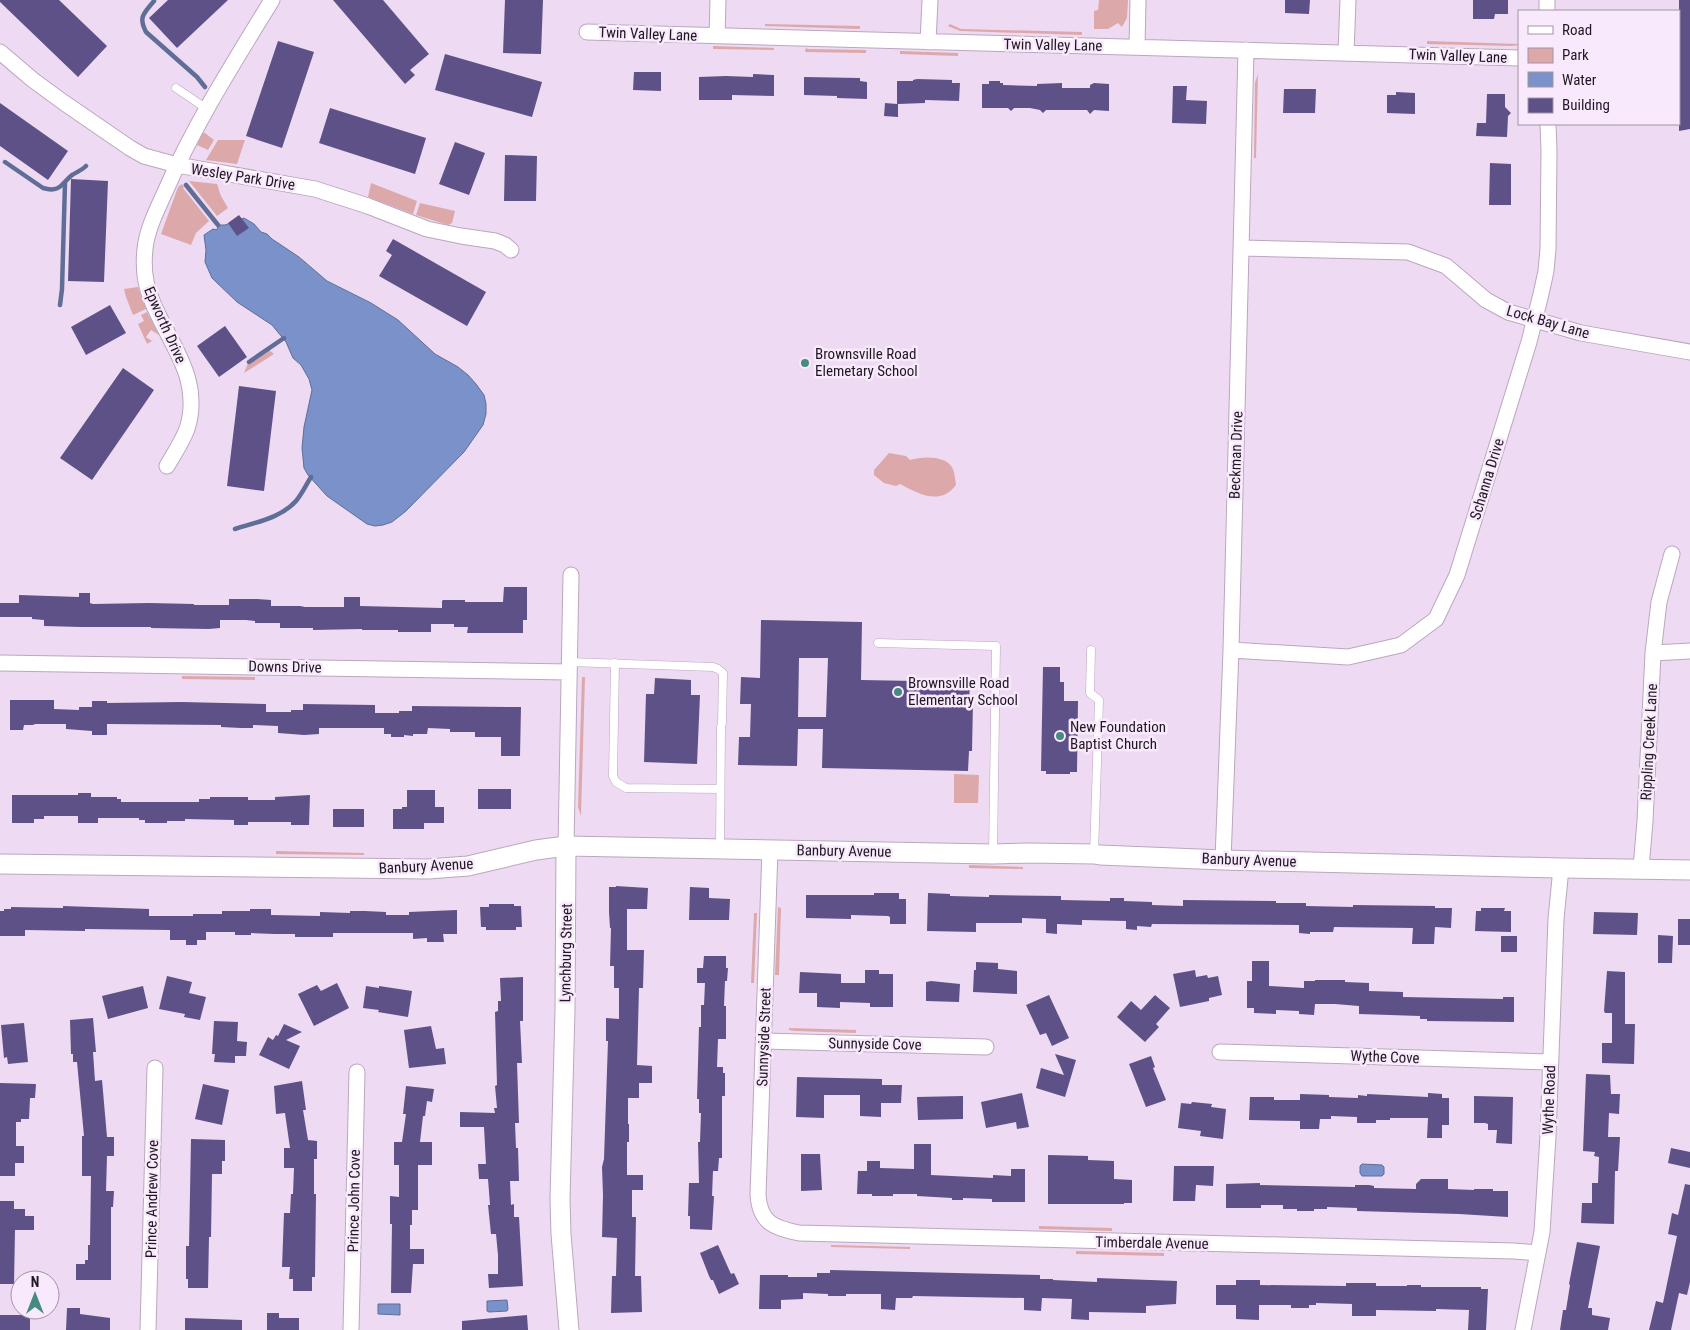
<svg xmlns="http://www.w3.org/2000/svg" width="1690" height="1330" font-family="'Roboto Condensed',sans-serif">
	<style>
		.green { fill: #dda8aa }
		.water { fill: #7a92c9; stroke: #5f6d97 }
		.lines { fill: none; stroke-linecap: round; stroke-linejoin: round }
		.stream { stroke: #5f6d97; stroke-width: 4.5 }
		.building { fill: #5e5187; fill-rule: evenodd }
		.service-casing { stroke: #baa7be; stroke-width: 9 }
		.minor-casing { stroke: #baa7be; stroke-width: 17 }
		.tertiary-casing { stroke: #baa7be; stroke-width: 21 }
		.service { stroke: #fff; stroke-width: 8 }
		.minor { stroke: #fff; stroke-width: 15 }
		.tertiary { stroke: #fff; stroke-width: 19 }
		.poi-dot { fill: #468b82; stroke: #f9e9fc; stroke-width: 2 }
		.labels { text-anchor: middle; stroke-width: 5; stroke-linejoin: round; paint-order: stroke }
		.street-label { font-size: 15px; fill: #1f1821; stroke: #f9e9fc }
		.poi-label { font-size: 15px; fill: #1f1821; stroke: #f9e9fc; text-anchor: start }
	</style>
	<rect width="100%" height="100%" fill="#eedaf2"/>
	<path class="green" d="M1099,0H1128L1127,18L1122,27L1118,23L1108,29H1094V11L1098,10Z
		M765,24L860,26V29L765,26Z
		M950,24L961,29L1082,32V35L960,31L948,26Z
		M1427,41L1519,44V45L1512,46L1427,44Z
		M713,46L774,48V50L713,49Z
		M806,48L808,49L866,50V53L805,52Z
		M900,51L958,53V56L900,54Z
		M1258,74L1256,158H1254L1255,83Z
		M202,133H205L214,140L208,150L197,145Z
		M218,140H245L237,164L206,160Z
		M189,181L217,184L221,196L228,208L217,216Z
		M371,183L417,201L413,214L368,197Z
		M182,184L184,187L183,188L209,221L196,233L191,245L161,234L178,187Z
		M420,203L455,211L452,223L448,225L416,215Z
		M138,287L146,309L133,315L126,297L124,289Z
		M147,312L159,335L151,330L146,337L152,341L147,344L138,324L144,321L141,315Z
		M269,350L274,354L244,373L248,363L249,364Z
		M889,453L906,456L910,460C922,456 947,455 953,469C955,474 955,480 956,485C940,506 919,494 900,484L896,486L884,483L874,475V470Z
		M182,676L255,677V680L182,679Z
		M582,677H585L581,816L578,807Z
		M954,774L979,775L978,803H954Z
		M276,851L364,853V855L276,854Z
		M969,865L1023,867V869L969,868Z
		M778,907L781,908L779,975H775Z
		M754,913H757L754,983H751Z
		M789,1028L856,1030V1033L795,1031L789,1030Z
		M1039,1226L1112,1228V1231L1039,1229Z
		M831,1245L910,1247V1249L831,1247Z
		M1076,1251L1164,1253V1256L1076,1254Z"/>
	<path class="water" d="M244,218L254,224L261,232L267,234L272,239L299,257L327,281L371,303L398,320L435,354L458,367L468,375L476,384L484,395L486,404V414L483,425L464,452L406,511L392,522L383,525L375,526L367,524L327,496L308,475L304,468L302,448L304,427L312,390L309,379L301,365L293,358L286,342L272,325L237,302L212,278L205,262L206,250L204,235L213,229L217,230L218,225H225Z
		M1362,1164L1382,1165L1384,1167V1174L1382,1176H1362L1360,1173V1166Z
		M507,1300L508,1309L507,1311L489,1312L487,1311V1301Z
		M378,1304H400V1315L378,1314Z"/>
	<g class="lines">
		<path class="stream" d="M154,1C144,13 138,17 146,32L197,77L205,87
			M5,162L43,188C60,193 61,184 72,175C77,172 82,170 86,166
			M186,185L218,225
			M60,305L62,289L65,183
			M249,362L284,338
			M235,529C256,522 281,518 296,501C302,494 306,485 311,477"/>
	</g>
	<path class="building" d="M0,0H59L107,46L78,77L0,2Z
		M168,0H228L177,48L149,18Z
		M333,0H383L429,54L410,70L415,75L405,84Z
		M505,0H543L541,54L503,53Z
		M1285,0H1310L1309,14L1285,13Z
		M1473,0H1508V14H1495L1494,19H1473Z
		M1679,0H1690V129L1679,131Z
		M278,41L314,52L282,148L246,136Z
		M445,54L542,82L532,117L435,90Z
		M634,72H661V91L633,90Z
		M753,74L774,75V96L732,95V100H699V77L726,76L753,77Z
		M804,77L860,78V81L867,82V99L837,98V96L804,95Z
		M917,79L952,80V83H960L959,101L925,100V103L898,104V117L884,116L885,103L897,104V81H913V80Z
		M989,81H1000V83H1003V85L1037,86V84L1062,83V88H1090V85L1094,83L1109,84V111L1094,110L1090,114L1087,110H1046L1043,113L1040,110L1030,108H1014L1011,111L1008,108H982V84H989Z
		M1173,86H1187L1186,100L1207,101L1206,124L1172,123Z
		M1284,89H1316L1315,113H1283Z
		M1396,92L1415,93V114L1387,113V95H1396Z
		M1487,94H1505V107L1511,113L1508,116L1507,137L1476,136L1477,123H1486Z
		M0,103L68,151L48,180L0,146Z
		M330,108L426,138L415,174L319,143Z
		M455,142L485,153L469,195L439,184Z
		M505,155L537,156L536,201H504Z
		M1490,163L1511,164V205H1489Z
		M71,179L108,181L104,282L68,281Z
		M239,215L249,228L237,236L228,223Z
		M393,239L486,292L467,326L379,276L392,255L386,251Z
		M110,305L126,333L86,355L71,327Z
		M225,326L247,357L219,377L197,346Z
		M123,368L154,390L92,480L60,458Z
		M239,386L276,391L264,491L227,486Z
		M504,587H527V620H523V633H467L468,627H454V624H431V632H398V630H362V629L313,630V628H280V623H255V621L246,620H220V628L209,629L151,628V627H81L44,626V620L32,619V617H0V603H19V595L79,597V593H90V603L93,604L149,603L194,604V605H229V599H257L271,600V606H300L305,607H344V597H360V606L442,608V601L443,600H465V602H503Z
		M761,620L862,622L861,680L970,682L969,702H973L972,751H969L968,771L822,768L823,729H798L797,766L738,765L739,737H750L751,704H740L741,677L760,678ZM799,658H828L826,717H798Z
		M1043,667H1060V682H1064V701H1078L1077,772H1070V774H1046V771H1041Z
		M655,678L691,680V695H700L697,764L644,762L646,694H654Z
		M10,700H54V709L79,710V707H92V701H107V703L182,702L266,704V712H291V710H303V704L375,705V713H399V711H412V706L521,707L520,756H501V737H475V732H450V729L428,728L427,734H413V736L404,735V737H391V734H384V728H319V734L304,735L278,733V726L253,725V728H241L221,727V725L107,724V735H92V731L66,729V724H35L33,725H24L23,730H10Z
		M478,789H511V809H478Z
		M407,790H435V807H444V823H424V829H393V809H402V807H407Z
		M78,793H91V797H117V799H121V802H199V799H210V797H248V800H275V797L310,795L309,825H291V822H248V825H234V820L185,819V821H167V823H145V820H139V818H98V823H78V816H44V819H34V823H12V795H78Z
		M333,809H364V827H333Z
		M616,886L648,888L647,909H627V950H644L643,988H639L637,1065L652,1066V1083H639V1098H628V1124H629V1142H627V1175H643V1190H632V1217H636L635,1276H641L642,1312L611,1313L612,1276H616L617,1238L602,1237L603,1195L602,1167L604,1159L608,1041H606V1018L619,1019V988H614V966H610L611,928H610L609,912V887H616Z
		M690,887L709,888V898L730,899L729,920H689Z
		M874,893H899V899H906V924H890V917L888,916L851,915V919L806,918V895H874Z
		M928,893L950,894V896L989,897V895L1061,896V900L1110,901V898H1124V901L1152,902V905L1183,906V900L1276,901V903H1306V906L1353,907V905L1435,906V908H1452L1451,928L1435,927L1434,944H1412L1413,928L1334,927L1333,932H1310V934L1299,933V925L1152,924L1151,927L1137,926V930L1126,929V921L1082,920V925L1057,924V934L1046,933V919L1022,918V923H976V932L927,931Z
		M489,904H514V906H521L522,927H516V930H486V927H481L480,907H489Z
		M63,906L149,909V916H193V914H222V911H250V909H271V915L320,916V912L350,913V911H365L386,912V915H409V912L457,910V934H443L444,942H427V938L413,939V933H333V937H295V934H275L251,933V935H235V932H206V940H197V945H186V940H170V930L85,929V931L25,930V936H0V911H4V909H11V907L63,908Z
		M1481,908H1505L1504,911H1511V932L1475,931L1476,911H1481Z
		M1594,912L1638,913L1637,935L1593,934Z
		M1678,919H1690V945H1678Z
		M1658,935L1673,936L1672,963H1658Z
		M1501,936H1517V952H1501Z
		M704,956H726V968H728L727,981H725L724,1006H726V1039H718L717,1067H723V1073H725V1096H722V1158H719L718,1171H713L712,1196H714L712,1230L690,1229V1216H688L689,1183H699L698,1142H700L701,1113H699V1099H697L699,1027H701V1005H704L705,983H697V968H703Z
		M1252,961H1269V986L1304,988V981H1315V980H1345V982L1369,983V991L1403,992V997L1503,999V997H1514V1022L1427,1021V1019H1420V1016L1359,1014V1006L1335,1004H1315L1314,1015L1299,1014V1011L1276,1010V1014L1254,1013V1008H1247V981H1252Z
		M976,962L998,963V969L1017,971V994L973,992L974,970H976Z
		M865,970H879V974H893V1007H870V1003L840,1002V1008L817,1007V993H799L800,972L841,974V983H865Z
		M1195,970L1196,977L1207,975L1208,978L1218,976L1222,995L1209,998V1001L1180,1007L1173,974Z
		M1607,971L1625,972V1024H1635L1634,1064L1602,1063V1043H1612V1013H1605L1604,1011Z
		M167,976L192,982L189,993L206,997L200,1020L184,1017L185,1014L159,1009Z
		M523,977V1021H520L522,1063H517L519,1123H515L516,1148H518L519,1181H510L511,1205L514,1204V1217H519L523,1286L489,1288L488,1274H498V1255L496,1234H491L488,1205H490L488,1179H479L478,1164H486L484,1127H460V1112L495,1113L494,1108H497L495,1086L497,1085L495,1012L498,1011V1001H501L500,978Z
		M931,981L960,984L959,1002L926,1001V982Z
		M337,983L349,1008L314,1026L298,994L317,985L321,991Z
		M143,986L148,1008L108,1019L102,996Z
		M366,986L379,988V986L412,991L408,1017L378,1012L379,1010L363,1008Z
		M1049,995L1069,1038L1052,1046L1046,1033L1040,1035L1026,1005Z
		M1155,995L1170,1008L1156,1024L1159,1027L1145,1042L1117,1017L1131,1001L1141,1010Z
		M93,1018L96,1052H93L95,1081L102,1080L107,1137H114V1156H107L106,1191H114L113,1207H111V1280H76V1264H85V1260H88V1245H90L91,1176H82V1136H84L77,1062H73V1054H71L70,1020Z
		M214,1021L238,1022L237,1041L247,1042L246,1056H235V1063L214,1062L215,1054H212Z
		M24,1023L28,1062L8,1064L7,1057L4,1058L1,1025Z
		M284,1024L302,1032L286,1040L300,1046L289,1069L259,1055L268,1037L273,1040L276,1035L278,1036Z
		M431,1026L436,1049L444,1048L446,1064L409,1068L404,1030Z
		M1055,1054L1076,1060L1065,1097L1036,1088L1041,1068L1064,1075Z
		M1151,1056L1155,1067L1153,1068L1166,1100L1146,1107L1129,1064Z
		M1586,1074L1610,1075L1611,1094H1620L1619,1114L1609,1113L1608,1137H1620L1618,1171H1615L1614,1224L1581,1223L1582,1203H1592V1183H1598L1599,1157L1594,1156L1595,1152L1583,1151Z
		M797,1077L882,1079V1085H902L901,1103H881V1117L860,1116V1095H824V1118L796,1117Z
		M302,1081L306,1110H303L308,1140L317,1141V1159H314V1194H316L315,1277H312V1291H293V1279H289L290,1267H282L284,1213H290L291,1194H293L294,1168H284V1148H290L285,1113L276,1114L274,1086Z
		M0,1083L36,1084L35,1098H30L29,1119H21V1122H16V1146H24V1163H15V1176H0Z
		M203,1084L229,1090L222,1125L195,1119Z
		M406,1086L434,1089L432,1102L427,1101L425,1116H423L420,1142H432V1165H418V1210H412V1225H410V1249H424V1264H413L411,1293H391L392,1224H390V1196L399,1197V1165H394V1142H402L406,1114H403Z
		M1022,1093L1029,1127L1017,1129L1016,1122L986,1128L981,1102Z
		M1428,1093L1442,1094V1098H1449V1125H1442V1138H1427L1428,1118H1390V1120H1376V1123H1357V1117L1331,1116V1119H1320L1319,1129H1300V1121L1249,1120L1250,1097H1274V1100H1300V1094L1329,1095V1097L1358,1098V1095L1367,1096V1094L1428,1097Z
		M963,1096V1119L918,1120L917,1097Z
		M1474,1096L1513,1097L1512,1144L1496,1143L1497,1130H1488V1124L1485,1123H1474Z
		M1192,1102L1212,1104L1211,1107L1226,1109L1223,1139L1200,1136L1201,1131L1178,1128L1181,1103L1191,1104Z
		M191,1139L225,1140V1161H222V1174H212L211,1237H209L208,1288H188V1279H186V1246H189Z
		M914,1144H931V1175L993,1178V1175L1011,1176V1169H1025V1202H992V1199L963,1198V1200H952V1198L917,1196V1194H893V1196H872V1194H857L858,1171H867V1161H880V1168L914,1169Z
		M1671,1148L1690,1152V1168L1668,1163Z
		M801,1154H820L822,1190L801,1191Z
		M1048,1155L1088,1156V1160L1114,1161V1179L1132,1180V1203H1124V1204H1048Z
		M1174,1166H1214L1213,1186L1196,1185L1195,1201H1173Z
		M1421,1179H1448V1189L1474,1190V1189H1493V1191H1508V1217L1459,1214L1357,1211V1208L1327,1207V1209H1314V1211H1297V1209H1283V1205H1261V1208H1226V1184L1260,1183V1185L1355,1187V1185H1369L1374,1186V1188L1416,1189V1184Z
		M1685,1184L1690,1185V1282L1687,1295L1679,1293L1671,1330H1649L1656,1301L1663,1303L1677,1236L1668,1234L1672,1213L1678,1215Z
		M0,1201H14V1209H25V1216H34V1230H15L14,1284H0Z
		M1577,1242L1600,1246L1588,1308H1592V1315L1610,1318L1608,1330H1560L1563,1310H1566L1570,1285L1569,1284Z
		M718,1245L731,1274L734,1273L739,1284L719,1294L713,1280H711L709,1276L700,1253Z
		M830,1270L1040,1275V1279H1053V1280L1097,1282V1278L1177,1281L1176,1304L1146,1306V1313L1089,1312V1320L1071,1319L1072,1299L1042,1298L1041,1311L1024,1310V1298L913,1296L912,1298H896L895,1310L881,1309V1294H846V1296H828V1294L803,1293V1299L781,1300V1309H759L760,1275H788V1277H817V1273H830Z
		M1236,1280H1260V1285L1346,1286V1283H1376V1286H1407V1285H1421V1287H1481V1289H1488L1486,1330H1468L1469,1310L1436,1309V1311L1376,1310V1316H1352V1304L1316,1303V1305H1309V1308H1291V1305H1259V1320L1236,1319V1305H1216V1285H1236Z
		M67,1308H80V1314L110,1318V1330H66Z
		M267,1313H279V1318H299V1330H267Z
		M0,1315H30V1330H0Z
		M527,1315L528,1330H462V1321Z
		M185,1318L242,1320V1330H185Z"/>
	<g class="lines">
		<defs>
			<path id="service" d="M176,88L207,109
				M878,643L996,646L993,854
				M1091,650L1090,693L1099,700L1094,854
				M569,662L713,667L718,669L723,673L722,723
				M615,663L613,776L616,782L626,788L720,789
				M720,848L721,727"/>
			<path id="minor" d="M1547,11V0
				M587,32L1519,58
				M717,36L718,0
				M928,42L930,0
				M1137,47L1138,0
				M0,52L33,80L63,102L130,148L144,156L177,165L315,189L368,206L427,229L461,236L495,241L505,245L511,250
				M1346,53L1348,0
				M1242,248L1408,252L1446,266L1486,300L1508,312L1581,333L1690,352
				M167,466C174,454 182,442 187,429C203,378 169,344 152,301C145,285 143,267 145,249C147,229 157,210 165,192C194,125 234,62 272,0
				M1231,650L1348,657L1401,645L1436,619L1457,575L1529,342L1541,294L1546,271L1548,249L1549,151L1548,124
				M1653,653L1690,651
				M0,663L569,672
				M566,846L571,575
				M770,850L758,1195C760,1223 774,1228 799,1233L1514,1251L1538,1253
				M1223,860L1231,650L1246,50
				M1641,868L1645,821L1653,653L1659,602L1672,554
				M764,1041L986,1047
				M1220,1052L1550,1062
				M148,1330L155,1068
				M351,1330L357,1072
				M1523,1330L1542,1232L1548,1136L1556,919L1561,868"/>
			<path id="tertiary" d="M566,846L565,1009L560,1199L561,1234L569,1330
				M0,864L428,869L468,866L536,850L566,846L993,854L1030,853L1094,854L1100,855L1223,860L1561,868L1690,870"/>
		</defs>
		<use href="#service" class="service-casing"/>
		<use href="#minor" class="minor-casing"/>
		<use href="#tertiary" class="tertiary-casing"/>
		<use href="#service" class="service"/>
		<use href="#minor" class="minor"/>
		<use href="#tertiary" class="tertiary"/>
	</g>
	<g class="poi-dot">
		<circle cx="805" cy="363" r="5"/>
		<circle cx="898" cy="692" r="5"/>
		<circle cx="1060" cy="736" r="5"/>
	</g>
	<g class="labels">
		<g class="street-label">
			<text transform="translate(648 34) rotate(2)" y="5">Twin Valley Lane</text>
			<text transform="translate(1053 45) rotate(1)" y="5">Twin Valley Lane</text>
			<text transform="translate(1458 56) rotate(2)" y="5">Twin Valley Lane</text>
			<text transform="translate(243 177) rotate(9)" y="5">Wesley Park Drive</text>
			<text transform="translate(1548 322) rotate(16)" y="5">Lock Bay Lane</text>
			<text transform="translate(165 325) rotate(66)" y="5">Epworth Drive</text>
			<text transform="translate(1236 455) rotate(-88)" y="5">Beckman Drive</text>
			<text transform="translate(1487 479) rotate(-73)" y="5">Schanna Drive</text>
			<text transform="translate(285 667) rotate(1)" y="5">Downs Drive</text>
			<text transform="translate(1649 742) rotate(-87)" y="5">Rippling Creek Lane</text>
			<text transform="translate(844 851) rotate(1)" y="5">Banbury Avenue</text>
			<text transform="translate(1249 860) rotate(2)" y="5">Banbury Avenue</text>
			<text transform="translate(426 866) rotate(-3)" y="5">Banbury Avenue</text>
			<text transform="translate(566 953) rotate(-89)" y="5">Lynchburg Street</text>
			<text transform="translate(764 1037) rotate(-88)" y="5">Sunnyside Street</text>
			<text transform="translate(875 1044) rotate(1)" y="5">Sunnyside Cove</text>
			<text transform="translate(1385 1057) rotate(2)" y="5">Wythe Cove</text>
			<text transform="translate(1549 1100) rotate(-88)" y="5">Wythe Road</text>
			<text transform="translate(152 1199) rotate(-89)" y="5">Prince Andrew Cove</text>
			<text transform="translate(354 1201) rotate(-89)" y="5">Prince John Cove</text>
			<text transform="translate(1152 1243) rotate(1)" y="5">Timberdale Avenue</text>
		</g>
		<g class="poi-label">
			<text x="815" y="359">Brownsville Road<tspan x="815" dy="17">Elemetary School</tspan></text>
			<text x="908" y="688">Brownsville Road<tspan x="908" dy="17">Elementary School</tspan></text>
			<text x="1070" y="732">New Foundation<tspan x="1070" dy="17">Baptist Church</tspan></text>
		</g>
	</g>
	<rect x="1518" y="10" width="162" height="115" fill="#f9e9fc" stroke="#a295a4"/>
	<rect x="1528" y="26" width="25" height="8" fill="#ffffff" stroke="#a295a4"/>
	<text x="1562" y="35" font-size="15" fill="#1f1821">Road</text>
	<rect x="1528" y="48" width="25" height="15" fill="#dda8aa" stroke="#a295a4"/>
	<text x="1562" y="60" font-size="15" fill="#1f1821">Park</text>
	<rect x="1528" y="72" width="25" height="15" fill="#7a92c9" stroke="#a295a4"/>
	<text x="1562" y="85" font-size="15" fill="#1f1821">Water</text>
	<rect x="1528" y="98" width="25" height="15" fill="#5e5187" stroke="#a295a4"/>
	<text x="1562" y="110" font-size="15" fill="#1f1821">Building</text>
	<g transform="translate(35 1295)"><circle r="24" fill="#f9e9fc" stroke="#a295a4"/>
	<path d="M0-4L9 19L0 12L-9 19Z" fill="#468b82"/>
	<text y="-8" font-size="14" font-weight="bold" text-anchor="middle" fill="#1f1821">N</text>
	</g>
</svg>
